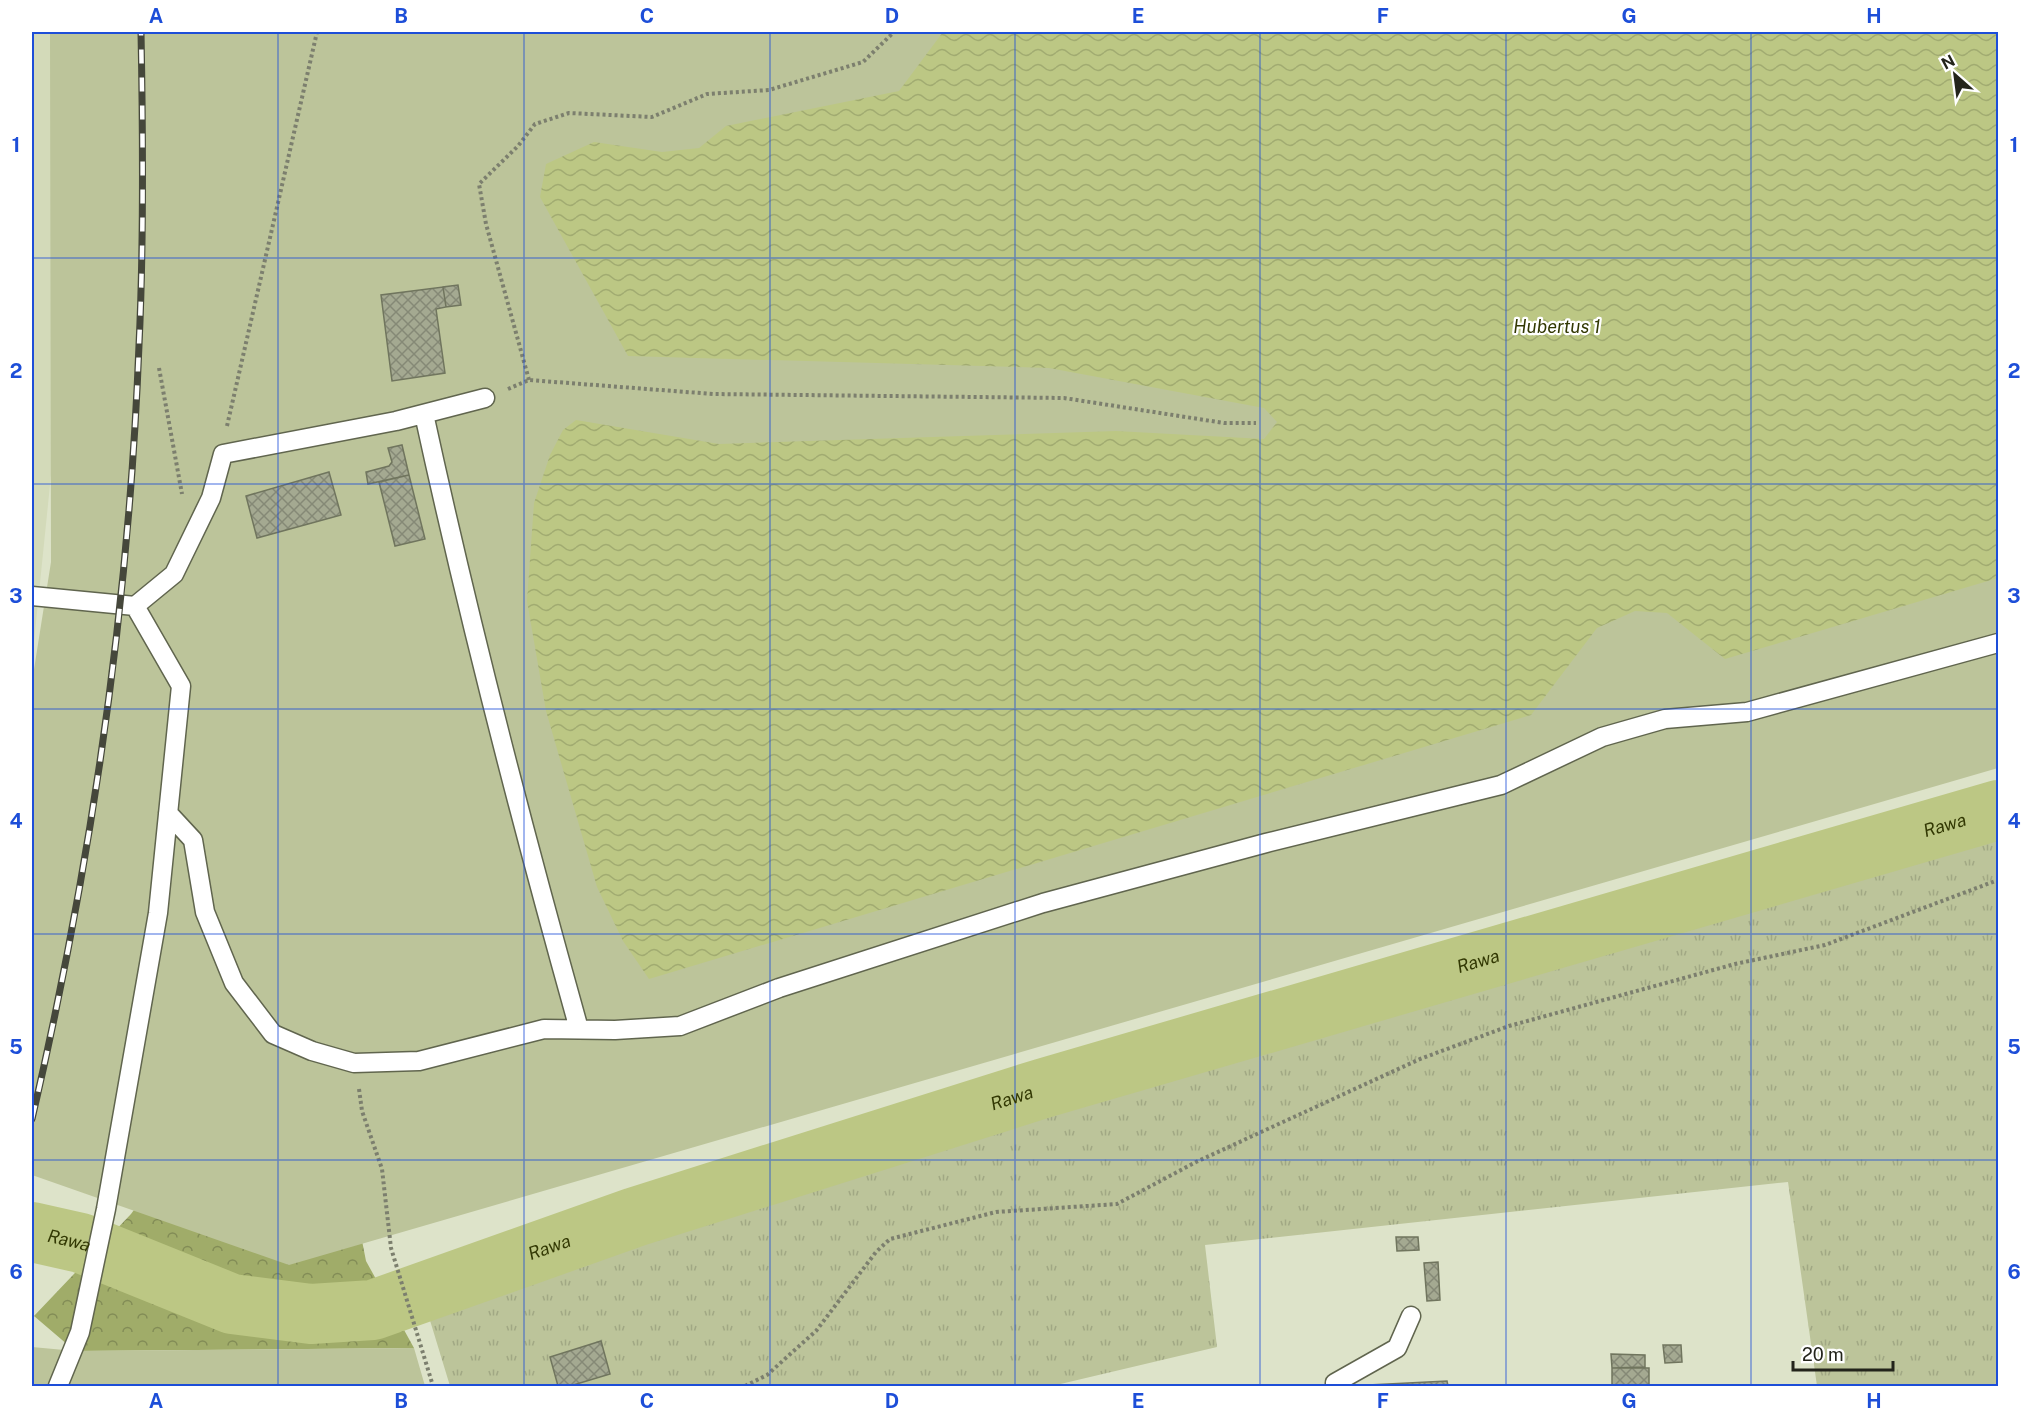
<svg xmlns="http://www.w3.org/2000/svg" width="2030" height="1418" font-family="'Public Sans',sans-serif">
	<style>
		.built { fill: #d3dab9 }
		.grass { fill: url(#grass-tufts) }
		.forest { fill: url(#forest-crowns) }
		.green { fill: #bcc49a }
		.water { fill: url(#water-waves) }
		.lines { fill: none; stroke-linecap: round; stroke-linejoin: round }
		.river { stroke: #bcc784; stroke-width: 60 }
		.building { fill: url(#building-cross-hatch); stroke: #70755e; stroke-width: 1.5 }
		.service-casing { stroke: #60654e; stroke-width: 21 }
		.path { stroke: #7c7f6e; stroke-width: 4; stroke-dasharray: 3 3; stroke-linecap: butt }
		.service { stroke: #fff; stroke-width: 18 }
		.rail-casing { stroke: #45473b; stroke-width: 7 }
		.rail { stroke: #fff; stroke-width: 4.5; stroke-dasharray: 14; stroke-linecap: butt }
		.grid { fill: none; stroke: #1d4ed8; stroke-width: 1.5; stroke-opacity: 0.55 }
		.labels { text-anchor: middle; stroke-width: 4.5; stroke-linejoin: round; paint-order: stroke }
		.water-label { font-size: 18px; font-style: italic; fill: #323803; stroke: #fff }
		.neatline { fill: none; stroke: #1d4ed8; stroke-width: 2 }
		.grid-label { font-size: 20px; text-anchor: middle; font-weight: bold; fill: #1d4ed8 }
	</style>
	<defs>
		<pattern id="grass-tufts" width="24" height="20" patternUnits="userSpaceOnUse" patternTransform="scale(1.5)"><rect width="24" height="20" fill="#bcc49a"/><path d="M3 7l-1-3M5 7V3M7 7l1-3M15 17l-1-3M17 17v-4M19 17l1-3" fill="none" stroke="#a1a884"/></pattern>
		<pattern id="forest-crowns" width="20" height="18" patternUnits="userSpaceOnUse" patternTransform="scale(1.5)"><rect width="20" height="18" fill="#a0ac69"/><path d="M2 6a3 3 0 1 1 6 0M12 15a3 3 0 1 1 6 0" fill="none" stroke="#828c56"/></pattern>
		<pattern id="water-waves" width="16" height="10" patternUnits="userSpaceOnUse" patternTransform="scale(1.5)"><rect width="16" height="10" fill="#bcc784"/><path d="M0 5q4-4 8 0t8 0" fill="none" stroke="#a1ab71"/></pattern>
		<pattern id="building-cross-hatch" width="8" height="8" patternUnits="userSpaceOnUse" patternTransform="scale(1.5)"><rect width="8" height="8" fill="#a4a991"/><path d="M0 0l8 8M0 8l8-8" fill="none" stroke="#858976"/></pattern>
	</defs>
	<rect width="100%" height="100%" fill="#dde3c9"/>
	<path class="built" d="M32,32H86L64,348L32,661Z"/>
	<path class="grass" d="M1998,820V1386H1817L1788,1182L1205,1245L1217,1347L1052,1386H450L425,1304L821,1170L1642,931Z"/>
	<path class="forest" d="M337,1113L366,1261L414,1348L75,1351L34,1316L131,1214L178,1150Z"/>
	<path class="green" d="M50,32H1998V768L289,1265L32,1175V682L51,562Z
		M32,1347L75,1351L414,1348L425,1386H32Z"/>
	<path class="water" d="M943,32H1998V578L1725,659L1667,613L1635,611L1597,628L1531,715L649,979L623,941L597,887L546,711L527,601L534,503L550,455L563,430L576,420L719,444L1116,431L1264,439L1277,422L1264,408L1049,368L628,356L540,197L546,164L594,142L662,152L699,148L726,126L899,91Z"/>
	<g class="lines">
		<path class="river" id="s1" d="M32,1232L81,1243L232,1304L311,1314L373,1310L635,1217L1044,1088L1998,810"/>
	</g>
	<path class="building" d="M458,285L461,305L446,307L443,287Z
		M443,287L446,307L436,309L445,373L392,381L381,295Z
		M402,445L409,475L368,484L366,472L389,466L392,462L388,448Z
		M329,472L341,515L257,538L246,496Z
		M409,475L425,539L395,546L379,482Z
		M1396,1237H1418L1419,1250L1397,1251Z
		M1438,1262L1440,1300L1427,1301L1424,1263Z
		M601,1341L610,1374L570,1386H558L550,1357Z
		M1663,1345H1681L1682,1362L1665,1363Z
		M1611,1354L1645,1355V1367L1612,1368Z
		M1612,1368H1649V1386H1612Z
		M1447,1381L1448,1386H1348Z"/>
	<g class="lines">
		<defs>
			<path id="service" d="M424,414C469,621 522,826 579,1029
				M32,596L135,606L181,686L158,913L106,1209L80,1332L58,1386
				M135,606L174,574L211,498L223,454L396,421L485,398
				M168,813L193,840L205,912L234,983L273,1034L312,1051L354,1063L419,1061L544,1029L615,1030L680,1026L779,988L1043,903L1266,843L1501,785L1602,737L1665,719L1747,712L1998,643
				M1335,1386V1383L1397,1348L1411,1316"/>
		</defs>
		<use href="#service" class="service-casing"/>
		<path class="path" d="M159,368L182,494
			M529,380L486,224L479,184L518,146L535,124L569,113L652,117L707,94L769,90L863,62L894,32
			M508,389L529,380L713,394L1064,398L1224,423H1256
			M227,426L317,32
			M359,1089L362,1111L382,1169L391,1248L433,1386
			M745,1386L767,1375L816,1331L876,1252L890,1239L996,1212L1117,1204L1196,1162L1420,1059L1509,1026L1735,964L1825,945L1998,880"/>
		<use href="#service" class="service"/>
		<defs>
			<path id="rail" d="M32,1119C91,865 129,606 139,345C144,241 143,136 141,32"/>
		</defs>
		<use href="#rail" class="rail-casing"/>
		<use href="#rail" class="rail"/>
	</g>
	<path class="grid" d="M278,32V1386M524,32V1386M770,32V1386M1015,32V1386M1260,32V1386M1506,32V1386M1751,32V1386M32,258H1998M32,484H1998M32,709H1998M32,934H1998M32,1160H1998"/>
	<g class="labels">
		<g class="water-label">
			<text x="1557" y="333">Hubertus 1</text>
			<text dy="6" stroke="none"><textPath href="#s1" startOffset="2000">Rawa</textPath></text>
			<text dy="6" stroke="none"><textPath href="#s1" startOffset="1514">Rawa</textPath></text>
			<text dy="6" stroke="none"><textPath href="#s1" startOffset="1028">Rawa</textPath></text>
			<text dy="6" stroke="none"><textPath href="#s1" startOffset="38">Rawa</textPath></text>
			<text dy="6" stroke="none"><textPath href="#s1" startOffset="542">Rawa</textPath></text>
		</g>
	</g>
	<rect width="2030" height="1418" fill="none" stroke="#ffffff" stroke-width="66"/>
	<g transform="translate(1955 75) rotate(332)" stroke="#ffffff" stroke-width="4.5" paint-order="stroke">
	<path d="M0-4.5L10 22L0 15L-10 22Z" fill="#23241b"/>
	<text y="-9" font-size="16" font-weight="bold" text-anchor="middle" fill="#23241b">N</text>
	</g>
	<path d="M1793 1361v9h100v-9" fill="none" stroke="#23241b" stroke-width="3"/>
	<text x="1802" y="1361" font-size="18" fill="#23241b" stroke="#ffffff" stroke-width="4.5" paint-order="stroke">20 m</text>
	<rect x="33" y="33" width="1964" height="1352" class="neatline"/>
	<g class="grid-label">
		<text x="156" y="23">A</text>
		<text x="401" y="23">B</text>
		<text x="647" y="23">C</text>
		<text x="892" y="23">D</text>
		<text x="1138" y="23">E</text>
		<text x="1383" y="23">F</text>
		<text x="1629" y="23">G</text>
		<text x="1874" y="23">H</text>
		<text x="16" y="152">1</text>
		<text x="2014" y="152">1</text>
		<text x="16" y="378">2</text>
		<text x="2014" y="378">2</text>
		<text x="16" y="603">3</text>
		<text x="2014" y="603">3</text>
		<text x="16" y="828">4</text>
		<text x="2014" y="828">4</text>
		<text x="16" y="1054">5</text>
		<text x="2014" y="1054">5</text>
		<text x="16" y="1279">6</text>
		<text x="2014" y="1279">6</text>
		<text x="156" y="1408">A</text>
		<text x="401" y="1408">B</text>
		<text x="647" y="1408">C</text>
		<text x="892" y="1408">D</text>
		<text x="1138" y="1408">E</text>
		<text x="1383" y="1408">F</text>
		<text x="1629" y="1408">G</text>
		<text x="1874" y="1408">H</text>
	</g>
</svg>
